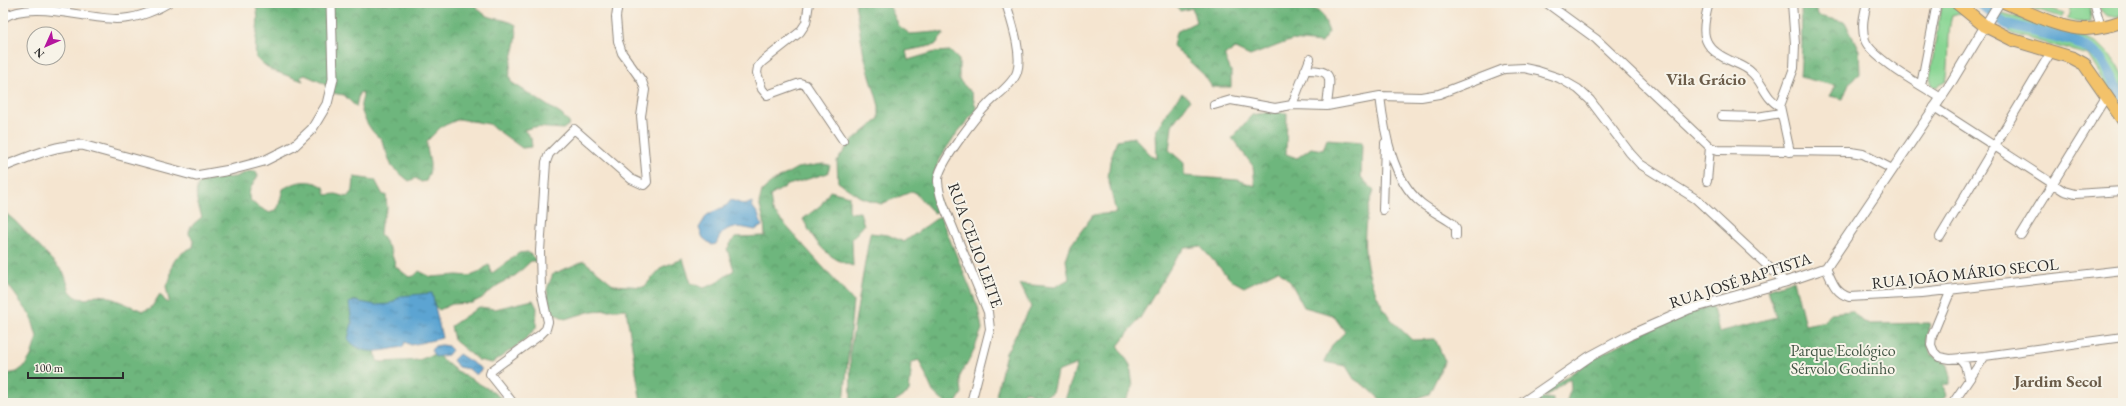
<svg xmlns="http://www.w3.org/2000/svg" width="2126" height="406" font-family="'EB Garamond',serif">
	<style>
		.forest { fill: url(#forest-crowns); stroke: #4c7054 }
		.green { fill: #88d593; stroke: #5a805f }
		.water { fill: url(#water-ripples); stroke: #43687e }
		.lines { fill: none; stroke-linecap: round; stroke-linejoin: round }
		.river { stroke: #5ba4d2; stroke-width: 11 }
		.minor-casing { stroke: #90887e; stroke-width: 10 }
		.tertiary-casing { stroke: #90887e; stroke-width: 11 }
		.primary-casing { stroke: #90887e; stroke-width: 14 }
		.minor { stroke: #fff; stroke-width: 8 }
		.tertiary { stroke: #fff; stroke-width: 9 }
		.primary { stroke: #f3c26a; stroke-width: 12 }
		.labels { text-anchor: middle; stroke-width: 4; stroke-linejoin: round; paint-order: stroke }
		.street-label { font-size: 16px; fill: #2b2b2b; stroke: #f7f3e8 }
		.park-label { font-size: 16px; fill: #425645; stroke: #f7f3e8 }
		.neighbourhood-label { font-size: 17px; font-weight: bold; fill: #6b5c49; stroke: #f7f3e8 }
	</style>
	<defs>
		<pattern id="forest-crowns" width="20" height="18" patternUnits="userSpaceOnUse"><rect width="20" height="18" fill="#6eb67d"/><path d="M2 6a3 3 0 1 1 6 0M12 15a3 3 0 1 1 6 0" fill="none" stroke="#5b9467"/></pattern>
		<pattern id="water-ripples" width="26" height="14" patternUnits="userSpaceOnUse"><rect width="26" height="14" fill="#5ba4d2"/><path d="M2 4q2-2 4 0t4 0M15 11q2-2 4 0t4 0" fill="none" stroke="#4b86ab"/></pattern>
	</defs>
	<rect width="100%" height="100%" fill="#f7f3e8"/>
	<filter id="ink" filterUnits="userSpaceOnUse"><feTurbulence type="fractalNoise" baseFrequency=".025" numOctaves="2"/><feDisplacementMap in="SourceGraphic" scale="8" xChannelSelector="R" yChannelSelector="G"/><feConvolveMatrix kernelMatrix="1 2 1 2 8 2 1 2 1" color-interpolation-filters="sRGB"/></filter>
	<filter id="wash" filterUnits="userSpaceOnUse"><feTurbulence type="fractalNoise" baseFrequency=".012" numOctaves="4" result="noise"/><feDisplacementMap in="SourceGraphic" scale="16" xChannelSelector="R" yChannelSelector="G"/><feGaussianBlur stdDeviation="0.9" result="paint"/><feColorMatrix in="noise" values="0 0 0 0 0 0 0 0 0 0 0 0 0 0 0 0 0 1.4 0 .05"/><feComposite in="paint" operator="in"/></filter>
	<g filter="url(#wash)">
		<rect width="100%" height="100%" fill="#f5e5d0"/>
		<path class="forest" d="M255,3H474C486,23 499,15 516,25C520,45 505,67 511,82L562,115L570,124L563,129L533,127L524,130L531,138L532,147L522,148L489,124L459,119L441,127L427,141C426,158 435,163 426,181L421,182L416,178L409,181L392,167L381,138C373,136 362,116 361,107C360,102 365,97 362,92L359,93L356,107L344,95L332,93L323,83L305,75L300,77L303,81L271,70L256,58C253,38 262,22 255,3Z
			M855,3H888L899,26L910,34L936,32L944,34L935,45L906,51L908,60L935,52L950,51L959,60V80L971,92L977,110C962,126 942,150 935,171C931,182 938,199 941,210L934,213L913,191L881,204L860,197L838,182L837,161L849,144L879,119V106L864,55Z
			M1180,3H1307L1322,14L1329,32L1321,43L1292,40L1250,56L1235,49L1224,55L1231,71V87H1212L1204,75L1173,46L1176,32L1196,22L1192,8L1180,11L1176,5Z
			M1801,3H1816L1818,16L1845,22L1859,50L1860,74L1849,83L1843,99L1830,96L1836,86L1800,77L1802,45Z
			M1182,93L1190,100L1172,125L1169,150L1184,163V176L1238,180L1255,186L1253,166L1232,138L1252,115L1270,112L1287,113L1286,154L1297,158L1311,148L1323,150L1327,139L1362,142L1361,177L1374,191C1358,234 1362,276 1388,315C1394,324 1404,332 1412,340L1435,339L1445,361L1429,394L1401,403L1381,400L1368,388L1354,379L1346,366L1324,362L1333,344L1345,332L1333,315L1304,307L1291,283L1278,270L1244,287L1231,280L1200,246L1186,248L1178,255L1140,318L1118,346L1130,365L1133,387L1124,403H1064L1077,364L1057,372L1052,393L1039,398L1026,391L1008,401L996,396L1006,353L1031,307L1020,284L1055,287L1069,279L1066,260L1071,245L1093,215L1116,213L1108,178L1110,161L1117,140L1134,137L1150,154L1157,159L1156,131L1168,110Z
			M823,164L830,165L828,173L788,185L770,196L772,210L853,301L844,403H641L626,309L592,311L565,319L550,311L547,289L553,274L584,261L614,285L644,287L662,267L683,259L691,283L704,288L716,283L734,270L727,249L735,237L765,236L764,221L759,203L762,191L772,182L797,168Z
			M256,171L258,176C242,199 248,201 270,213L278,208L283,189C297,181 309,178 324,187L326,195L336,194L347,197L353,190L354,177L375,180L383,195H386L387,209L381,223L380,234L390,249L396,267L409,277L414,276L419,271L431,277L457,275L470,276L478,273L488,265L490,266L491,274L519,253L528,252L537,261H531L516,275L498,285L482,298L472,303L452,304L439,310L435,306L412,313L375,350L377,361L382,362L419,360L432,355H437L454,369L490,390L508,403H3V373L7,374L17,372L25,366L31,356L37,337L31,316L3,278V211L16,222L64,273L70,291L77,298L87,299L96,295L106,296L143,311L151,308L160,294L167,303L169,301L166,286C172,279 170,274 172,266C175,256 185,251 193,247L194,241L189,234C189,226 196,222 202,217C198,204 192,192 201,180L235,177L247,172Z
			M830,191L849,196V213L860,212L864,225L852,239L853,266C826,258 816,244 803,219L821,205Z
			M940,216L978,307L982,329L972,355L960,376L962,393L956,403H945L933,392L919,360L912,362L909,392L893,403H851L850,351L870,233L888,235L904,242Z
			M1794,280L1805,325L1825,321L1830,313L1852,311L1862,321L1870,324L1930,323L1926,340L1931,354L1947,362L1950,373V384L1943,385L1946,395L1939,403H1566L1571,388L1570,378L1547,396L1543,394C1595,353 1651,327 1712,305L1719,332L1776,317L1768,289Z
			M533,300L537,308L536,328L524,341L492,363L478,360L454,340L451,326L479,307L495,309Z
			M1538,397L1553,399V403H1531Z"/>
		<path class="green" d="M1950,3L1963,12L1952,15C1946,38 1951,59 1946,82L1936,87L1932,85L1930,77L1940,11L1943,6Z
			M2016,3H2039V5L2064,13L2061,17Z
			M2071,3H2090L2091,21C2083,22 2075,24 2068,18Z
			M2099,3H2123V15C2111,18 2106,17 2098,7Z
			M1999,12L2076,34L2097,42L2114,59L2123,76V108L2115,99L2088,55L2013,34L2008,30Z"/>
		<path class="water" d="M731,200L745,205L752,202V206L758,214L762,226L755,230C736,226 725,223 716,244L712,245L703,238L699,228L707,215L727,205Z
			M432,293L442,338L411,345L405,342L403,347C382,350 363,358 348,339L352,323L349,303L354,301L376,305L390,304L401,296Z
			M441,345L448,346L452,350L448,355L435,357L431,350L435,346Z
			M459,354L482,369L476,375L469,369L458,367L453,360Z"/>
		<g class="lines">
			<path class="river" d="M1980,3C1988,9 1998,20 2007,24C2030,32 2078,37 2095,53C2108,65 2112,83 2123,97"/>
		</g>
	</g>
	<g filter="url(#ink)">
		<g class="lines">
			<defs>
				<path id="minor" d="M809,3L806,23L800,32L762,62L758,67L757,73L762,89L767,95L800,83L806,85L843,140
					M1709,3C1701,31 1700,47 1729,60C1737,64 1745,66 1751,72C1763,82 1765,99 1780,106
					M1867,3C1864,15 1861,27 1865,40C1871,58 1924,87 1941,98
					M2094,3L2101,27
					M1548,4L1596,39L1710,147L1718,150L1851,152L1863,154L1892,169
					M3,18C30,0 82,18 116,19C134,19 153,12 168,3
					M1305,70C1337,69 1329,80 1327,106
					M1921,85L1937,3
					M1380,96C1384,131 1392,179 1421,203C1431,211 1442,216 1452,223L1456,228V236
					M1214,105L1231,100L1275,108L1292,105L1327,106L1380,96L1421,97L1439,94L1504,69L1524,68L1538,71L1559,78L1578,89L1590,100L1630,153L1640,164L1696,199L1785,282
					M1292,105L1310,59
					M1934,107L2064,191L2075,194L2123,191
					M1722,116L1757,117L1781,113
					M1790,152L1780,106L1794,68L1795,44L1792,3
					M1707,181L1710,147
					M1383,210L1385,143
					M2021,235L2106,97
					M1940,237L2051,52
					M1826,268C1832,281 1835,293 1849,297L1922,293L2123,270
					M1951,290L1932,336L1931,345L1934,352L1939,357L1950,359L1985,356L2123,337
					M1960,358L1965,365L1968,378
					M513,403L490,374L491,371L540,335L546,329L548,322L541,290L540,251L546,162L549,154L574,129L631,179L644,185L647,182L641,116L645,90L642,81L622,53L618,41L616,17L618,3
					M971,403L990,329L988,312C977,285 966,259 955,233C949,217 939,199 938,181C937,165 977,115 989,103C998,94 1013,84 1017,72C1023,54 1011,20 1006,3
					M1953,403L1985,356"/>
				<path id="tertiary" d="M3,167C29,157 53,145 82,145L196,176L230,170L264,161L294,146L312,129L327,104L333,79L331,3
					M1522,403L1589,357L1630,335L1689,309L1785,282L1826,268L1949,86L1999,3"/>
				<path id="primary" d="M1957,3L1985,26L2013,40L2073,58L2084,64L2123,120
					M2006,3C2028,12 2062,30 2086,29C2099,29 2111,25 2123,21"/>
			</defs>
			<use href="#minor" class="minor-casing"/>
			<use href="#tertiary" class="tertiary-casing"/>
			<use href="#primary" class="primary-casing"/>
			<use href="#minor" class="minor"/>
			<use href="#tertiary" class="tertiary"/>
			<use href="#primary" class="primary"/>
		</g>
	</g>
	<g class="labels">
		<g class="street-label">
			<text transform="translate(976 245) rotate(70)" y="6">RUA CELIO LEITE</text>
			<text transform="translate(1965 273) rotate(-6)" y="6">RUA JOÃO MÁRIO SECOL</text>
			<text transform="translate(1740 280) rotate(-18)" y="6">RUA JOSÉ BAPTISTA</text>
		</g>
		<g class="park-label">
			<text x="1843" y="356">Parque Ecológico<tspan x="1843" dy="18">Sérvolo Godinho</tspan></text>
		</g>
		<g class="neighbourhood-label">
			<text x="1706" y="85">Vila Grácio</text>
			<text x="2058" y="387">Jardim Secol</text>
		</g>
	</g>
	<rect width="2126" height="406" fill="none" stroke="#f7f3e8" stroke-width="16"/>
	<g transform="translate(46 46) rotate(225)"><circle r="19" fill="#f7f3e8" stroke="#a5a39c"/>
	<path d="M0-3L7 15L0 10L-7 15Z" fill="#b5179e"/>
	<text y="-6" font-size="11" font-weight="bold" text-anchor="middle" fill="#2b2b2b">N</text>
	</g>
	<path d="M28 372v6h95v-6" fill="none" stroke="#2b2b2b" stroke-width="2"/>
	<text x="34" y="372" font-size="12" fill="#2b2b2b" stroke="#f7f3e8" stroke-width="3" paint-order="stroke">100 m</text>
</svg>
